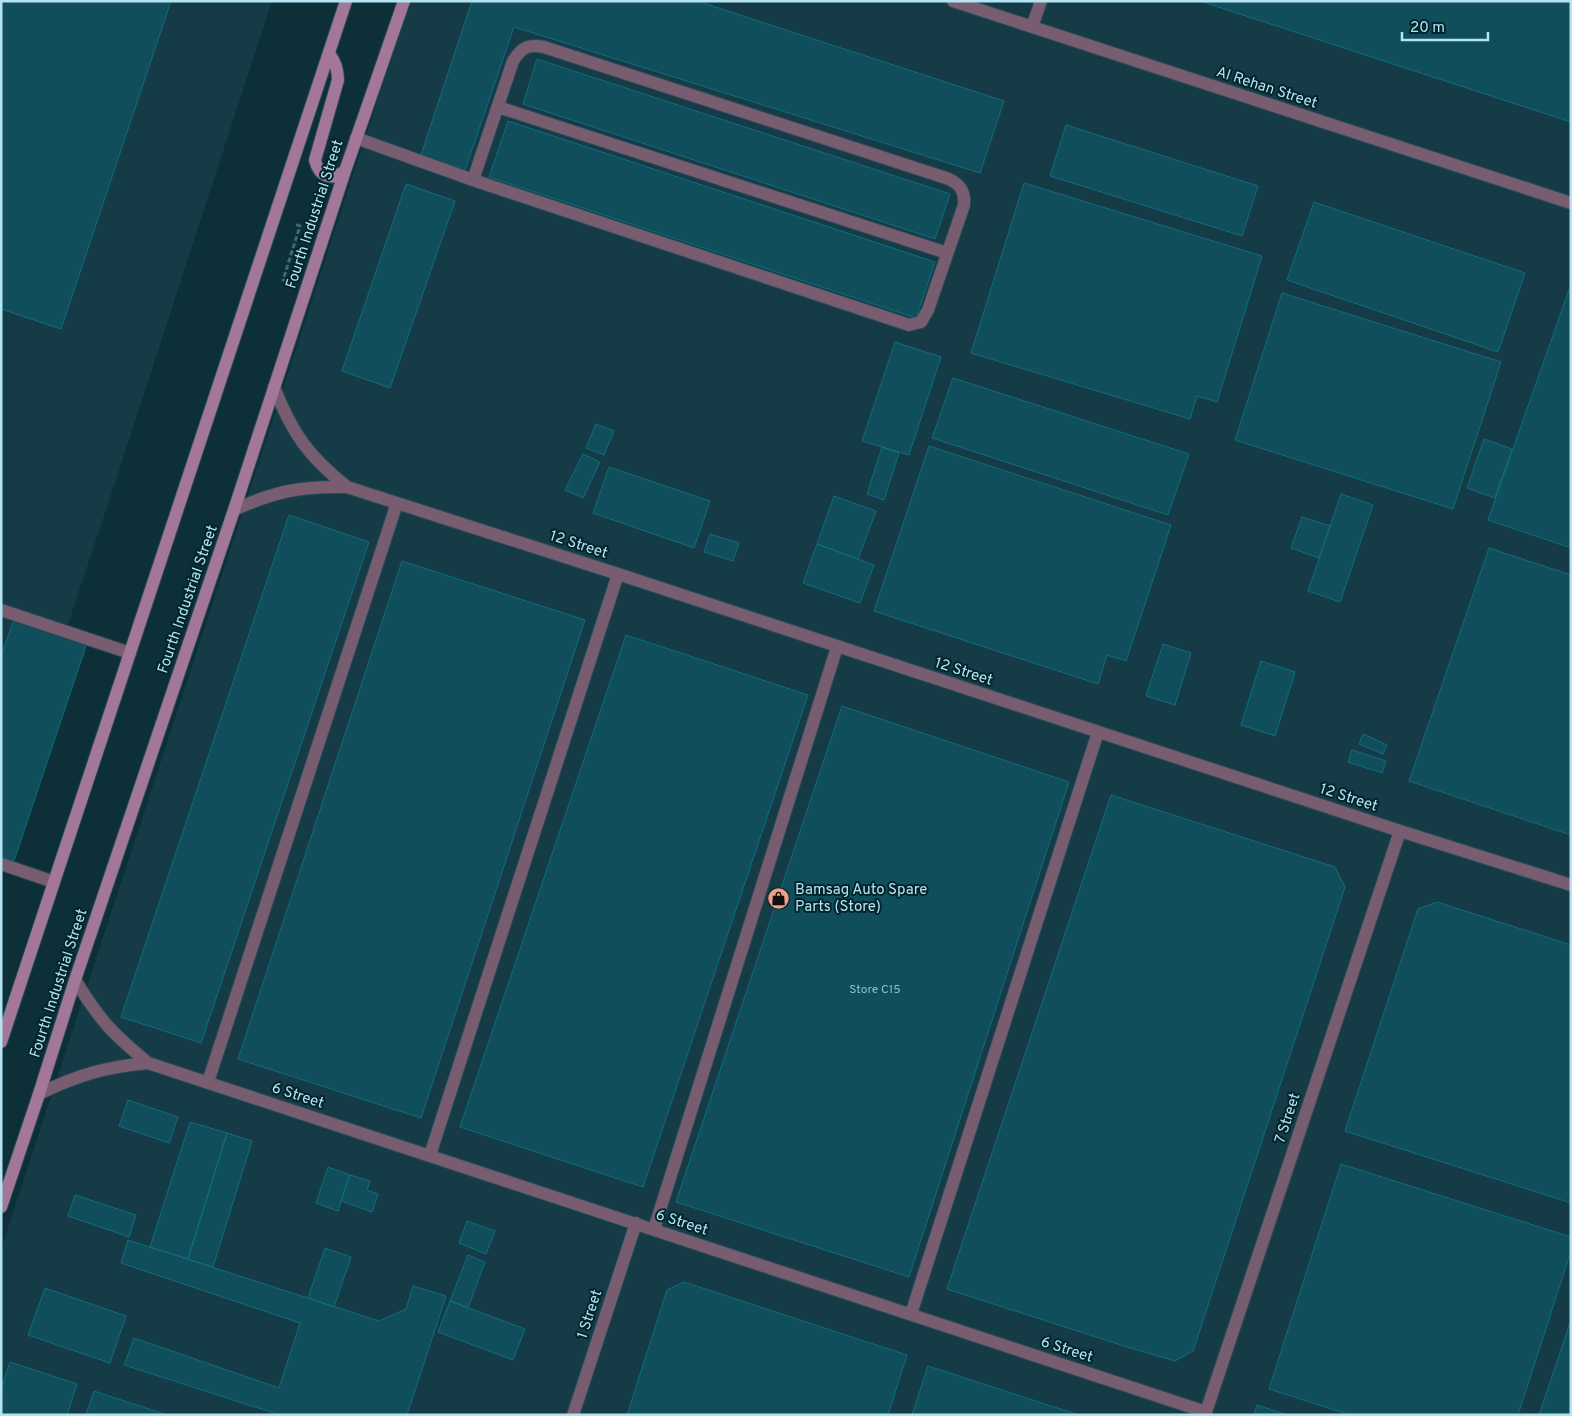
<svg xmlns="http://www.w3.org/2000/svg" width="1572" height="1416" font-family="Overpass,sans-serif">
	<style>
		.built { fill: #153b46 }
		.building { fill: #114e5c; stroke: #106d80 }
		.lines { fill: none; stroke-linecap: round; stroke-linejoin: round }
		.service-casing { stroke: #274c56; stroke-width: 14 }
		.minor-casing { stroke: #274c56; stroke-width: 14 }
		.secondary-casing { stroke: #274c56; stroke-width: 14 }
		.path { stroke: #416872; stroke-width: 3; stroke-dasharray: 5 2.5; stroke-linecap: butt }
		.service { stroke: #785c70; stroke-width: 12 }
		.minor { stroke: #785c70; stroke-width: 12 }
		.secondary { stroke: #a37797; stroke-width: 12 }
		.labels { text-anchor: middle; stroke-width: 4; stroke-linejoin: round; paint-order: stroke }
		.number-label { font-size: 12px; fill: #8bbecc }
		.street-label { font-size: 15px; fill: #b4e3f1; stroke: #02252d }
		.poi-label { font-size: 15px; fill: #b4e3f1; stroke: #02252d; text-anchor: start }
	</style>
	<rect width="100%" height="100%" fill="#0c2f38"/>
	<path class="built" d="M1,1H272L116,480L1,826Z
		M410,1H1571V1415H1V1249Z"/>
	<path class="building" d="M1,1H171L61,329L1,309Z
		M472,1H697L1004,101L980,173L514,27L465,170L421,155Z
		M1200,1H1571V122Z
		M537,59L950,194L935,239L523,104Z
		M508,121L935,262L916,318L489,177Z
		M1066,125L1258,186L1242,236L1050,176Z
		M1024,183L1262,256L1217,402L1197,396L1190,419L971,353Z
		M406,184L455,201L390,388L342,371Z
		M1314,202L1525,273L1498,352L1287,280Z
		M1571,284V548L1488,520Z
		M1282,293L1501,362L1453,509L1235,440Z
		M895,342L941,357L909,455L862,441Z
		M953,378L1189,454L1168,515L932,438Z
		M596,424L614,431L604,455L586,448Z
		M1484,439L1512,449L1495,498L1467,488Z
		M929,446L1171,525L1126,661L1107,655L1098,684L874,611Z
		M882,447L899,453L884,500L867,494Z
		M583,454L600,462L583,498L565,490Z
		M609,467L710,501L694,548L593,513Z
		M1341,494L1373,505L1340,602L1308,591Z
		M834,496L876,511L858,559L817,544Z
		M289,515L369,542L201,1043L121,1017Z
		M1302,517L1330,526L1319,558L1291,548Z
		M710,534L739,543L733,561L704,552Z
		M817,544L874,565L860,603L803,583Z
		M1489,548L1571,575V835L1409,781Z
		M402,561L585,620L421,1118L238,1059Z
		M14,620L87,643L14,861L1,857V656Z
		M626,635L808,695L643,1187L460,1127Z
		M1163,644L1191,653L1175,705L1146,696Z
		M1261,661L1295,672L1275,736L1241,725Z
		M842,706L1069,782L909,1277L676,1202Z
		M1363,734L1387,745L1383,754L1359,744Z
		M1352,750L1386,761L1382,773L1348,762Z
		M1111,795L1335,867L1345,887L1193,1351L1175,1361L1127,1347L947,1289Z
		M1437,902L1571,945V1203L1345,1131L1418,909Z
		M128,1100L178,1117L169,1143L119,1126Z
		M190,1122L227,1133L188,1259L150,1247Z
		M227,1133L252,1141L213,1267L188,1259Z
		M1341,1164L1571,1237V1251L1518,1415H1350L1269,1389Z
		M328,1167L350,1175L338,1211L316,1203Z
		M350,1175L370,1181L367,1190L378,1194L372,1212L341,1201Z
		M75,1195L136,1215L129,1237L68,1216Z
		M467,1221L495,1231L486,1254L459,1243Z
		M128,1240L379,1321L406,1309L413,1286L446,1296L407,1415H280L124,1365L134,1338L279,1388L300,1323L121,1263Z
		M325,1248L351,1257L334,1307L308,1298Z
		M468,1255L485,1262L468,1308L450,1301Z
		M684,1282L907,1355L888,1415H627L667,1290Z
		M45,1288L126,1316L110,1363L28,1335Z
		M450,1301L525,1329L513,1360L438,1332Z
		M1571,1320V1415H1539Z
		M10,1362L77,1384L67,1415H1V1389Z
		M928,1366L1079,1415H912Z
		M94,1391L167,1415H86Z
		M1257,1405L1288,1415H1254Z"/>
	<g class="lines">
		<defs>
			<path id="service" d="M498,107L947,253
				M356,138L473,180L909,325L921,322L928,310L964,205C965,192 961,185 949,179L544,47C528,44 522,47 513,61L473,180
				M274,387C292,433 308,456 347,487
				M234,510C275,491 302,486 347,487L618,574L1400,831L1571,885
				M1,610L130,653
				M1,864L54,882
				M75,980C85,996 95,1012 107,1025C119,1039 134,1051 148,1063L1206,1412
				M208,1082L397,503
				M39,1094C77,1075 106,1067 148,1063
				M430,1155L618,574
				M654,1229L837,647
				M911,1314L1098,732
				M573,1415L636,1223
				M1205,1415L1400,831"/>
			<path id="minor" d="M953,1L1571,203
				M1032,27L1041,1"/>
			<path id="secondary" d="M329,53C335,62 338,69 338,80L315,160C319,177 331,181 345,171
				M1,1042L346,1
				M1,1207L39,1094L75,980L234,510L345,171L404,1"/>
		</defs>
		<use href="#service" class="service-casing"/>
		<use href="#minor" class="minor-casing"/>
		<use href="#secondary" class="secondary-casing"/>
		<path class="path" d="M287,281L283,280L300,226L294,224"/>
		<use href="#service" class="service"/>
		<use href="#minor" class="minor"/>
		<use href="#secondary" class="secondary"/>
	</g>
	<defs>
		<symbol id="shop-disc" viewBox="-11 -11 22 22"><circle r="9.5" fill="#f39f86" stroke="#02252d"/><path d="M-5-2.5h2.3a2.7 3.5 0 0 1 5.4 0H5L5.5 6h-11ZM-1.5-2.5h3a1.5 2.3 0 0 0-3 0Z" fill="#111"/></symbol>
	</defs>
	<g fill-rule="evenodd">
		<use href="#shop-disc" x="766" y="886" width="25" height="25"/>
	</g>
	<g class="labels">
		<g class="number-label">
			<text x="875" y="993">Store C15</text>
		</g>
		<g class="street-label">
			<text transform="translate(1267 87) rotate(18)" y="5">Al Rehan Street</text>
			<text transform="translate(314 214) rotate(-72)" y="5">Fourth Industrial Street</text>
			<text transform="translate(579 544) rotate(18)" y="5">12 Street</text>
			<text transform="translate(187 599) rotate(-71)" y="5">Fourth Industrial Street</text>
			<text transform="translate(964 671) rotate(18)" y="5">12 Street</text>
			<text transform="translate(1349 797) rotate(18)" y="5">12 Street</text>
			<text transform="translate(58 983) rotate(-72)" y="5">Fourth Industrial Street</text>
			<text transform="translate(298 1095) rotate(18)" y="5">6 Street</text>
			<text transform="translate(1287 1118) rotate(-72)" y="5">7 Street</text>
			<text transform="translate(682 1222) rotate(18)" y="5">6 Street</text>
			<text transform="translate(589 1314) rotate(-72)" y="5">1 Street</text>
			<text transform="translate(1067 1349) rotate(18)" y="5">6 Street</text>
		</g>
		<g class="poi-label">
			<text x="795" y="894">Bamsag Auto Spare<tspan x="795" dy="17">Parts (Store)</tspan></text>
		</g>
	</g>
	<rect width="1572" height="1416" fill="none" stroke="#b4e3f1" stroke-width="5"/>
	<path d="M1402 32v8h86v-8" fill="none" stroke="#b4e3f1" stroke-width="2.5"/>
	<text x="1410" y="32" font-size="15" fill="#b4e3f1" stroke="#02252d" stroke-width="4" paint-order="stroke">20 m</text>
</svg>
